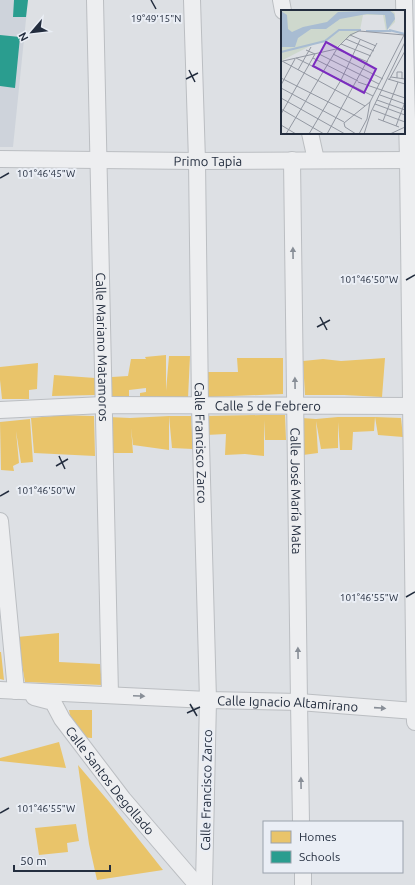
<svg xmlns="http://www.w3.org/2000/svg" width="415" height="885" font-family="Ubuntu,sans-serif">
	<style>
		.built { fill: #ced3db }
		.homes { fill: #e9c46a }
		.schools { fill: #2a9d8f }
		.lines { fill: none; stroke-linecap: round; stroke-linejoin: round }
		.minor-casing { stroke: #bbbec2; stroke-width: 18 }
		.minor { stroke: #edeef0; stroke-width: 16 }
		.oneway { fill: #888e97 }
		.ticks { fill: none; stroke: #232d3e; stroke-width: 1.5 }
		.labels { text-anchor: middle; stroke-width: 4; stroke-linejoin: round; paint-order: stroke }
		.street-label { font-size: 13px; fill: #232d3e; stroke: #eaeef5 }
		.inset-river { fill: none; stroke: #a8bcd2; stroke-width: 2 }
		.inset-road { fill: none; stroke: #9398a2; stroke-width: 1 }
		.view { fill: #7b2cbf; fill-opacity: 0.15; stroke: #7b2cbf; stroke-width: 2 }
		.inset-edge { fill: none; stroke: #232d3e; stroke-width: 2 }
		.ticks-label { font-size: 10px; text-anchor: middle; fill: #232d3e; stroke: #eaeef5; stroke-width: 4; stroke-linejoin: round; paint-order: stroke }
	</style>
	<rect width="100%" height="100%" fill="#dde0e4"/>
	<path class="built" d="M0,0H28L13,147H0Z"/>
	<path class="homes" d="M166,355V391L169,356H190L188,398H140V393L146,392V388L129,390V397H112V377L128,376L131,359H146L145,357Z
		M237,358H283V394L208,397L207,372H238Z
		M385,358L382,397L344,395H305L303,361L323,359L341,361Z
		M38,363L37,389L29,390V399H2L0,380V367Z
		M54,375L95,378V395L52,396Z
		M54,415L94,416L95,456L34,453L31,418L54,416Z
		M263,415H285L286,440H265L264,420V456L245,454L225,455L226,434L206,435L205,416Z
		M169,416H191L193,449L172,448Z
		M169,416V450L133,445L131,428L133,453H111L108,417L130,418Z
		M338,417H375L401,418L403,437L378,435L375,417L374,431L353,432L352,450H340L338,422V448L321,449L316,421L318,453L303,455L302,418L316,419Z
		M30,419L33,462L21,463L16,431L19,463L13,466L14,471L1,470L0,422Z
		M59,633V662L100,664L102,685L25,682L17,637Z
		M0,652H1L4,680L0,679Z
		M69,710H92V738L79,737L73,730Z
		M59,742L66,768L0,761V758Z
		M78,765L110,803L163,870L97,880L89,844Z
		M76,824L79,841L67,843L68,852L39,855L35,828Z"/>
	<path class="schools" d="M14,0H28L26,17H13Z
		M0,35L20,37L15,88L0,86Z"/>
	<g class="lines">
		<defs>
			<g id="minor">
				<path id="s1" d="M95,0L110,695"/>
				<path id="s2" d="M192,0L197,161L200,406L208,700L204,885"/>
				<path d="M281,0L283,11"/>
				<path d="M404,0L408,159L415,722"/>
				<path d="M310,133L316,160"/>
				<path id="s3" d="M0,159L197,161L415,160"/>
				<path id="s4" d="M292,160L299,702L301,822"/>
				<path id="s5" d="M0,410L103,405L415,406"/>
				<path d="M0,521L16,691"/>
				<path id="s6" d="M0,690L208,700L299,702L415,711"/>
				<path id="s7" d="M34,697L53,702L62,719L123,799L197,885"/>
				<path d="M303,872V885"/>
			</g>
		</defs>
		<use href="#minor" class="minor-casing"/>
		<use href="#minor" class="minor"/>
	</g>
	<defs><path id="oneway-solid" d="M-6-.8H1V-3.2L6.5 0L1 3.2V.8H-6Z"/></defs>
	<g class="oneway">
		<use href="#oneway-solid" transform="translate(293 253) rotate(-91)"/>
		<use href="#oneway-solid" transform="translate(295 383) rotate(-91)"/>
		<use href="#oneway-solid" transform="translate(298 653) rotate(-91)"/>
		<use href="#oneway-solid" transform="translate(139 696) rotate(3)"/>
		<use href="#oneway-solid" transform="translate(380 708) rotate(4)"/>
		<use href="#oneway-solid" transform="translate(301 783) rotate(-91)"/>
	</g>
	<path class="ticks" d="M151,0L156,9M189,70L195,82M186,79L198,73M0,178L9,173M406,280L415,275M320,317L327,330M317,327L330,320M59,456L65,469M56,466L68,459M0,496L9,491M406,597L415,592M190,704L197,716M187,713L200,707M0,813L9,808"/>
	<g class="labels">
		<g class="street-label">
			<text dy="5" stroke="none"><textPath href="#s3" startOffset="208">Primo Tapia</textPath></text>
			<text dy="5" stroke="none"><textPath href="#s1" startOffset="347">Calle Mariano Matamoros</textPath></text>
			<text dy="5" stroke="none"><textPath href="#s5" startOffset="268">Calle 5 de Febrero</textPath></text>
			<text dy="5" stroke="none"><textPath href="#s2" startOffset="443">Calle Francisco Zarco</textPath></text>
			<text dy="5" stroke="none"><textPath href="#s4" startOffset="331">Calle José María Mata</textPath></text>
			<text dy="5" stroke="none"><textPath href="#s6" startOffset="288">Calle Ignacio Altamirano</textPath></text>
			<text dy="5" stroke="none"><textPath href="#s7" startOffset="117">Calle Santos Degollado</textPath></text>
			<text transform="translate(206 790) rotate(-89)" y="5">Calle Francisco Zarco</text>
		</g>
	</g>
	<g transform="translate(281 10)">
		<rect width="124" height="124" fill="#dde0e4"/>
		<path d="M0,0H110L114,3V12L105,21L102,5H82L79,20L55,37L48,31L33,34L0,51Z" fill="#ced8cd"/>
		<path d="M108,0L113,4L114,9L106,20L104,5L86,4L59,9L45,19H30L17,28L14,37H0V1L6,5L7,19L11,22L22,17L46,12L57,2Z" fill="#a8bcd2"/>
		<path class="inset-river" d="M108,20L124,24M85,21H110M0,42L44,31L58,20H80"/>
		<path class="inset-road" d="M69,25L95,36M65,29L93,41M60,34L90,46M55,39L87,52M38,44L98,74M52,44L102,69M15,48L92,86M32,48L77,71M1,51L84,96M2,51L55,39M17,60L30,37M110,67L124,69M0,68L81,109M116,68V62H121V69M107,69L124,74M108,70L124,41M77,72L124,88M0,75L14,49M0,78L63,112M99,85L124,94M0,88L64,124M96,90L124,100M94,94L124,105M0,99L43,124M92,100L124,112M0,104L34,44L25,40M97,109L118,117M102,111L117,72M0,115L15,124M115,116L124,92M5,124L57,37L69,25L78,21L123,25M28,124L60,70L79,30M46,124L96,33M75,124L64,117L63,113L89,92L124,23M78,124L86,109L89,92M83,124L90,102L124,32M109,124L124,117"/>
		<path class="view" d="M45,32L95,59L83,83L32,56Z"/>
		<rect width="124" height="124" class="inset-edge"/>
	</g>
	<g class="ticks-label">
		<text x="156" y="22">19°49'15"N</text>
		<text x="46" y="177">101°46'45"W</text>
		<text x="369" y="283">101°46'50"W</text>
		<text x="46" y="494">101°46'50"W</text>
		<text x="369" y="601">101°46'55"W</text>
		<text x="46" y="812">101°46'55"W</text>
	</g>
	<rect x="263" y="821" width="140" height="52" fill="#eaeef5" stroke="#9aa1ac"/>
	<rect x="271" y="831" width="20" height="12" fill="#e9c46a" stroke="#9aa1ac"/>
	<text x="299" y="841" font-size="12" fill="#232d3e">Homes</text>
	<rect x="271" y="851" width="20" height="12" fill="#2a9d8f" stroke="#9aa1ac"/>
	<text x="299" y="861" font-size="12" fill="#232d3e">Schools</text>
	<g transform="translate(32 32) rotate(242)" stroke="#eaeef5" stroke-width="3" paint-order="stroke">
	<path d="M0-3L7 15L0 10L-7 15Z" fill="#232d3e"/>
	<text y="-6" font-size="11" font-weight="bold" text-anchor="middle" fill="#232d3e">N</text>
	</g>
	<path d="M14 865v6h96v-6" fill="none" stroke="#232d3e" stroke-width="2"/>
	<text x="20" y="865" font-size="12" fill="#232d3e" stroke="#eaeef5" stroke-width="3" paint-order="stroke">50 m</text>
</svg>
